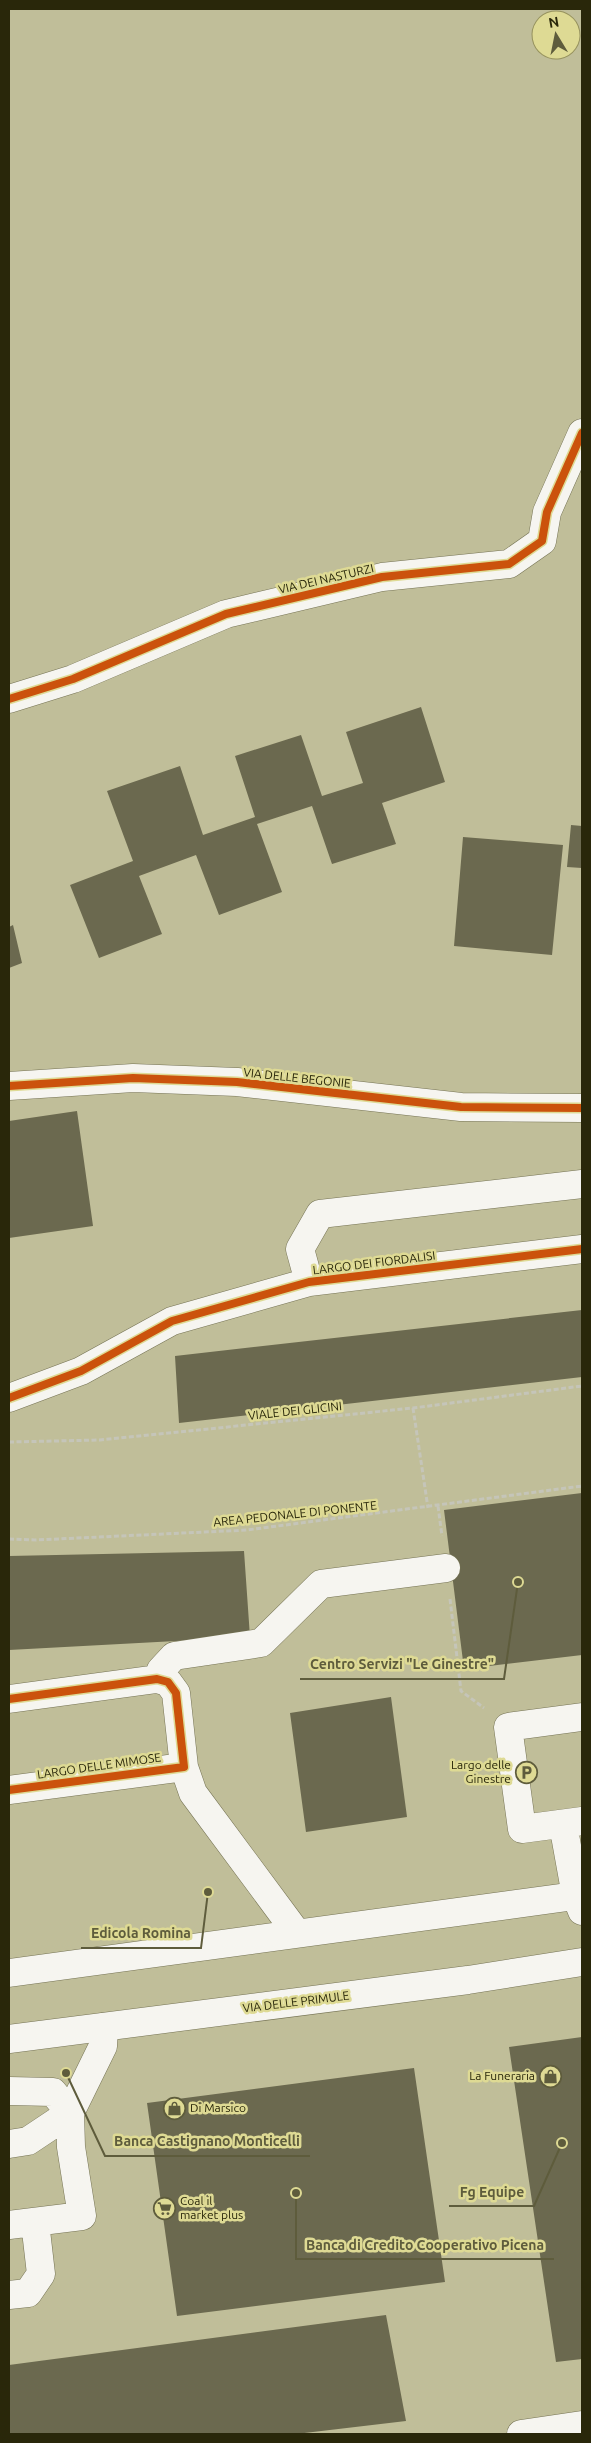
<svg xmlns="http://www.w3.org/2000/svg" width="591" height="2443" font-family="Ubuntu,sans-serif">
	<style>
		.building { fill: #6b694f }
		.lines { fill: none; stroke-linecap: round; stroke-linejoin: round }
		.minor-casing { stroke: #757354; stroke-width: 29 }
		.major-casing { stroke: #757354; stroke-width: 29 }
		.path { stroke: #c5c5b9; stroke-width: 3; stroke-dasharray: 5 2.5; stroke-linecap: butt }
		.minor { stroke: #f6f5f0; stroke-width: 28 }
		.major { stroke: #f6f5f0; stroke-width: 28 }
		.cycleway-casing { stroke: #deda94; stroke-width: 11 }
		.cycleway { stroke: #cb520c; stroke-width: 8 }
		.labels { text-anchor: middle; stroke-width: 5; stroke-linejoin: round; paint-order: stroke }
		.street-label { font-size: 12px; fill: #29270a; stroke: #deda94 }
		.poi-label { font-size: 12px; fill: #29270a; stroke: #deda94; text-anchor: end }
		.leader { fill: none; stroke: #5e5c3c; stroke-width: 2 }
		.callout-dot { fill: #5e5c3c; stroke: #deda94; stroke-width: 2 }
		.callout-label { font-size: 14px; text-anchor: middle; font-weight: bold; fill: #5e5c3c; stroke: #deda94; stroke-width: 5; stroke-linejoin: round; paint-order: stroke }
	</style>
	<rect width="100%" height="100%" fill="#c0be99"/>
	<path class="building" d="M421,707L445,782L382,803L396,844L332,864L312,806L257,824L282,892L219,915L196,855L139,876L162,934L99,958L70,885L133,861L107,791L180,766L203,835L255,817L235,756L301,735L322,796L363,783L346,732Z
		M571,825L582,826V868L567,867Z
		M463,837L563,845L552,955L454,946Z
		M13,925L22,963L9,968V927Z
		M77,1111L93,1226L9,1238V1121Z
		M582,1310V1377L179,1423L175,1356Z
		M582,1493V1655L464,1669L444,1510Z
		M244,1551L250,1637L9,1650V1556Z
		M391,1697L407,1817L306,1832L290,1713Z
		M582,2037V2359L556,2362L509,2047Z
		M414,2068L445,2282L177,2316L147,2103Z
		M386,2315L406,2421L296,2434H9V2365Z"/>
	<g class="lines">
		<defs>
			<path id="minor" d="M9,699L73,679L226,614L382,577L509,564L542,541L547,512L582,433
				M9,1086L133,1078L237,1082L461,1107L582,1108
				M309,1282L300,1249L320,1214L582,1184
				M9,1398L81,1371L172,1321L309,1282L582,1249
				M157,1679L161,1670L174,1656L261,1643L321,1584L446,1568
				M9,1699L157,1679L168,1682L176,1693L184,1767L9,1790
				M582,1717L508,1727L522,1829L582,1821
				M184,1767L193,1793L296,1932
				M563,1824L576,1896L582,1911
				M9,2091L53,2092L70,2113
				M9,2144L28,2141L70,2113
				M9,2225L82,2216L71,2147L70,2113L103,2046L104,2027
				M9,2295L28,2293L41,2274L35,2222
				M521,2434L582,2425"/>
			<path id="major" d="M9,1973L582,1895
				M9,2039L468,1980L582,1962"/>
		</defs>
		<use href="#minor" class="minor-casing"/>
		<use href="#major" class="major-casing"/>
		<path class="path" d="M413,1408L428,1508
			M9,1442L100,1440L413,1408L582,1386
			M438,1506L442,1536
			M9,1539L36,1540L247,1530L582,1486
			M450,1599L461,1691L484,1708"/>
		<use href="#minor" class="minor"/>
		<use href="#major" class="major"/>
		<defs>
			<path id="cycleway" d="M9,699L73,679L226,614L382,577L509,564L542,541L547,512L582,433
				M9,1086L133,1078L237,1082L461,1107L582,1108
				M9,1398L81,1371L172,1321L309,1282L582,1249
				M9,1699L157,1679L168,1682L176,1693L184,1767L9,1790"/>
		</defs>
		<use href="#cycleway" class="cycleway-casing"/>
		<use href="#cycleway" class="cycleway"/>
	</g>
	<defs>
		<symbol id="parking-ring" viewBox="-11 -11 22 22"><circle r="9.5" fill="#deda94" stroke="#5e5c3c" stroke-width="1.5"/><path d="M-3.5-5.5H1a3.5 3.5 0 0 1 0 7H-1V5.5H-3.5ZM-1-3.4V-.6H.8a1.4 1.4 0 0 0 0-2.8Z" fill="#5e5c3c"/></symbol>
		<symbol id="shop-ring" viewBox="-11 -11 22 22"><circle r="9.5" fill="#deda94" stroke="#5e5c3c" stroke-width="1.5"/><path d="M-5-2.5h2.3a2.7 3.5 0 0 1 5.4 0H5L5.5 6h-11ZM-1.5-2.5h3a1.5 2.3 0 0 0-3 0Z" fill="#5e5c3c"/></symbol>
		<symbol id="supermarket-ring" viewBox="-11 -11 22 22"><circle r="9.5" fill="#deda94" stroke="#5e5c3c" stroke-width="1.5"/><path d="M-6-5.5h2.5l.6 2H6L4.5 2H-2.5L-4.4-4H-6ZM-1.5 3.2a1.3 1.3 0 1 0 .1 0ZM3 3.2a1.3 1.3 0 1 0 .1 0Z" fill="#5e5c3c"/></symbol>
	</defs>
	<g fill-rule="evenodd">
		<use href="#parking-ring" x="514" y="1760" width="25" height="25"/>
		<use href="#shop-ring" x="538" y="2064" width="25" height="25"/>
		<use href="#shop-ring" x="162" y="2096" width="25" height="25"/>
		<use href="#supermarket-ring" x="152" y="2196" width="25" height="25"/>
	</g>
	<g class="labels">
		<g class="street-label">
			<text transform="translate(326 579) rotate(-13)" y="4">VIA DEI NASTURZI</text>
			<text transform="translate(297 1078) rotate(6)" y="4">VIA DELLE BEGONIE</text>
			<text transform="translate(374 1263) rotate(-7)" y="4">LARGO DEI FIORDALISI</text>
			<text transform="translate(295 1411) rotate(-6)" y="4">VIALE DEI GLICINI</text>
			<text transform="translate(295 1514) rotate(-6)" y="4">AREA PEDONALE DI PONENTE</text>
			<text transform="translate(99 1766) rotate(-8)" y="4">LARGO DELLE MIMOSE</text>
			<text transform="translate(296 2002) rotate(-7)" y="4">VIA DELLE PRIMULE</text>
		</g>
		<g class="poi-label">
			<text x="511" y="1769">Largo delle<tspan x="511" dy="14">Ginestre</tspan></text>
			<text x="535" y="2080">La Funeraria</text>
			<text x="190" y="2112" text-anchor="start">Di Marsico</text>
			<text x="180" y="2205" text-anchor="start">Coal il<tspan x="180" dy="14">market plus</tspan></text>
		</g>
	</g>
	<path class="leader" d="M518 1582L504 1679H300M208 1892L201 1948H81M66 2073L105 2156H310M562 2143L534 2206H449M296 2193L296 2259H554"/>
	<g class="callout-dot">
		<circle cx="518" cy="1582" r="5"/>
		<circle cx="208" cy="1892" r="5"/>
		<circle cx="66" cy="2073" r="5"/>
		<circle cx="562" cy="2143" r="5"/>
		<circle cx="296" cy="2193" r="5"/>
	</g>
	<g class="callout-label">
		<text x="402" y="1669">Centro Servizi "Le Ginestre"</text>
		<text x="141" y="1938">Edicola Romina</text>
		<text x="207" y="2146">Banca Castignano Monticelli</text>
		<text x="492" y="2197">Fg Equipe</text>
		<text x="425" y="2250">Banca di Credito Cooperativo Picena</text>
	</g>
	<rect width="591" height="2443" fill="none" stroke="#29270a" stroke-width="20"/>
	<g transform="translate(556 35) rotate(350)"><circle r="24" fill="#deda94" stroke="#96925d"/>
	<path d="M0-4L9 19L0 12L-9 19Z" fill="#5e5c3c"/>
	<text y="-8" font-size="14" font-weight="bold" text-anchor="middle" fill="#29270a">N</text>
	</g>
</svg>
